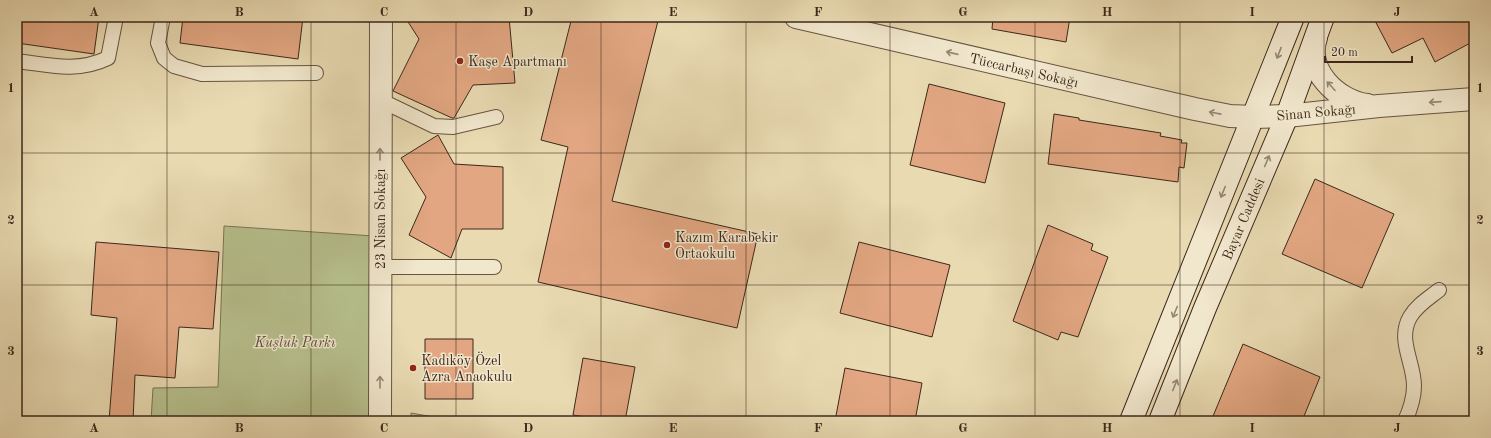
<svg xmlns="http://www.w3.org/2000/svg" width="1491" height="438" font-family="'Old Standard TT',serif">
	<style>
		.green { fill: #b6c08d; stroke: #797454 }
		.building { fill: #e2a782; stroke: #3c281b }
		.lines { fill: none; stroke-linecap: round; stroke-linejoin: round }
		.service-casing { stroke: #675441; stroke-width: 16 }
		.minor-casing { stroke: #675441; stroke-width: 24 }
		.tertiary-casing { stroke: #675441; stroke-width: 24 }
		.secondary-casing { stroke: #3c281b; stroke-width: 24 }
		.service { stroke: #f1e7cd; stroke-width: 14 }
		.minor { stroke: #f1e7cd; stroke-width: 22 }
		.tertiary { stroke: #f1e7cd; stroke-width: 22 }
		.secondary { stroke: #f1e7cd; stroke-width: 22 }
		.oneway { stroke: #968874 }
		.grid { fill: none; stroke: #3c281b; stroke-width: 1; stroke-opacity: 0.55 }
		.poi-dot { fill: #8f2418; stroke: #f1e7cd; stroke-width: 1.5 }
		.labels { text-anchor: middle; stroke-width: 3; stroke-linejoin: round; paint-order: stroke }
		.poi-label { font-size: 14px; fill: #3c281b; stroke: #f1e7cd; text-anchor: start }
		.street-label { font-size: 14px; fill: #3c281b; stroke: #f1e7cd }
		.park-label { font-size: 14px; font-style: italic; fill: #5a4e38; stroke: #f1e7cd }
		.neatline { fill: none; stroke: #3c281b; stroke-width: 1.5 }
		.grid-label { font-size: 13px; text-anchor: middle; font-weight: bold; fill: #3c281b }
	</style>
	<rect width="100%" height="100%" fill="#e9dab2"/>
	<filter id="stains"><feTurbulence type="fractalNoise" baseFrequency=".005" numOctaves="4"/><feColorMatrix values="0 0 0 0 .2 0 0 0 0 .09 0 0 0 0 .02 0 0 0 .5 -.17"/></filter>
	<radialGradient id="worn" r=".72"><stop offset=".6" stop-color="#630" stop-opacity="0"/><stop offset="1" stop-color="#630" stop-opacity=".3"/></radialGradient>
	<path class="green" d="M224,226L374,236L369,421H151L153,388L218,387Z
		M411,413L456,421H411Z"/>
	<path class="building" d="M17,17H99L94,54L17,43Z
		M183,17H303L298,59L180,43Z
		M405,17H509L515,83L473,85L454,118H452L393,91L419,39Z
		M572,17H659L612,201L758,234L737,328L538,282L568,147L541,140Z
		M993,17H1070L1066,42L992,29Z
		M1373,17H1468L1474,30V41L1435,62L1423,38L1392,53Z
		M929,84L1005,103L985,183L910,165Z
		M1054,114L1079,118V120L1161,133L1160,136L1182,140L1181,143H1187L1184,168L1179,167L1178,182L1048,164Z
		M438,135L454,164L503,167V229H462L451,258L409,235L426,197L401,158Z
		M1315,179L1394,214L1362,288L1282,254Z
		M1048,225L1093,244L1091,250L1108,257L1078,337L1061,332L1058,340L1013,321Z
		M96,242L219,252L213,329L179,327L175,378L135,375L133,421H109L117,318L91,315Z
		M859,242L950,265L932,337L840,313Z
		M425,339H473V399H425Z
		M1243,344L1320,377L1302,421H1211Z
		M583,358L635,367L625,421H609L573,415Z
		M845,368L922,383L915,421H835Z"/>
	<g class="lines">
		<defs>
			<path id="service" d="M163,17L158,43L164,58L174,66L202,74L316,73
				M17,61C49,65 77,73 108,58L116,17
				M380,100L434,126L453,127L496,117
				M380,267H494
				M1405,421C1410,410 1414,398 1414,386C1414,362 1397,340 1410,317C1417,305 1429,298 1439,290"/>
			<path id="minor" d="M1316,38C1305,70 1337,101 1367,105
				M1254,117L1287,116L1379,106L1474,99
				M380,421L381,17"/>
			<path id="tertiary" d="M796,17L1195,109L1230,116L1254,117"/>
			<path id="secondary" d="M1131,421L1293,17
				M1160,421L1205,308L1287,116L1323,17"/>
		</defs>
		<use href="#service" class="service-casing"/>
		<use href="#minor" class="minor-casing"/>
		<use href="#tertiary" class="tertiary-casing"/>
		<use href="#secondary" class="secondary-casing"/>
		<use href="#service" class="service"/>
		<use href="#minor" class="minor"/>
		<use href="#tertiary" class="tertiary"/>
		<use href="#secondary" class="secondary"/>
	</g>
	<defs><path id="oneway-shaft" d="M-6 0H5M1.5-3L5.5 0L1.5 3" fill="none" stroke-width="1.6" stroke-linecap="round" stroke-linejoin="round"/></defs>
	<g class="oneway">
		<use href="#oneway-shaft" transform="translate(952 53) rotate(-167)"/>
		<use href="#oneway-shaft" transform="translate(1279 53) rotate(111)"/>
		<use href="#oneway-shaft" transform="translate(1331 86) rotate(-132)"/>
		<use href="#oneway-shaft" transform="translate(1435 102) rotate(176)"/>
		<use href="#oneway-shaft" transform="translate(1215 113) rotate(-169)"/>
		<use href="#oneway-shaft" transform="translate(380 154) rotate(-90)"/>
		<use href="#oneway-shaft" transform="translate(1267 161) rotate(-67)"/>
		<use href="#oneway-shaft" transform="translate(1223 192) rotate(112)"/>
		<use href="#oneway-shaft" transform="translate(1175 312) rotate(112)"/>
		<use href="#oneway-shaft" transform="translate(380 382) rotate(-90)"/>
		<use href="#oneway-shaft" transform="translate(1175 385) rotate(-68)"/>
	</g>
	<path class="grid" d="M167,17V421M311,17V421M456,17V421M601,17V421M746,17V421M890,17V421M1035,17V421M1180,17V421M1324,17V421M17,153H1474M17,285H1474"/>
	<g class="poi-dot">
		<circle cx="460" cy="61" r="4"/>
		<circle cx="667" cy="245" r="4"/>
		<circle cx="413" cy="368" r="4"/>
	</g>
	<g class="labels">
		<g class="poi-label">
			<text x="468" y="66">Kaşe Apartmanı</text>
			<text x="675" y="242">Kazım Karabekir<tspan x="675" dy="16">Ortaokulu</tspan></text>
			<text x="421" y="365">Kadıköy Özel<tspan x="421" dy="16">Azra Anaokulu</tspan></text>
		</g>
		<g class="street-label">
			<text transform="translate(1024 70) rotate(13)" y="5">Tüccarbaşı Sokağı</text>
			<text transform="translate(1316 112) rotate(-5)" y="5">Sinan Sokağı</text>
			<text transform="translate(380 219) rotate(-90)" y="5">23 Nisan Sokağı</text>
			<text transform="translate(1243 219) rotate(-67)" y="5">Bayar Caddesi</text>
		</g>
		<g class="park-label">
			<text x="295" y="347">Kuşluk Parkı</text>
		</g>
	</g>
	<rect width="1491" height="438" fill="none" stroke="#e9dab2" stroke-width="44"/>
	<path d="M1325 56v6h87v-6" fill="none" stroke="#3c281b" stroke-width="2"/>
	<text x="1331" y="56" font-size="12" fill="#3c281b" stroke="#f1e7cd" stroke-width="3" paint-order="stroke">20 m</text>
	<rect x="22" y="22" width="1447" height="394" class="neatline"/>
	<g class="grid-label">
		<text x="94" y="16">A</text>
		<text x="239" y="16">B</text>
		<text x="384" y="16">C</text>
		<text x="528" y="16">D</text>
		<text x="673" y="16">E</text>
		<text x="818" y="16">F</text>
		<text x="963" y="16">G</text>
		<text x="1107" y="16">H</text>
		<text x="1252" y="16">I</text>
		<text x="1397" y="16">J</text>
		<text x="11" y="92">1</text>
		<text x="1480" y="92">1</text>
		<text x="11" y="224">2</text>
		<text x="1480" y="224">2</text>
		<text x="11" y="355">3</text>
		<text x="1480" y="355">3</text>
		<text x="94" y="432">A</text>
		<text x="239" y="432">B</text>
		<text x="384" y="432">C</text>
		<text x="528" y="432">D</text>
		<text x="673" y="432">E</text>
		<text x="818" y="432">F</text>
		<text x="963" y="432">G</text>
		<text x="1107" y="432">H</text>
		<text x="1252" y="432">I</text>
		<text x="1397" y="432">J</text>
	</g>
	<rect width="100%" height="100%" filter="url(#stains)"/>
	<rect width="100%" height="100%" fill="url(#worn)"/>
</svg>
